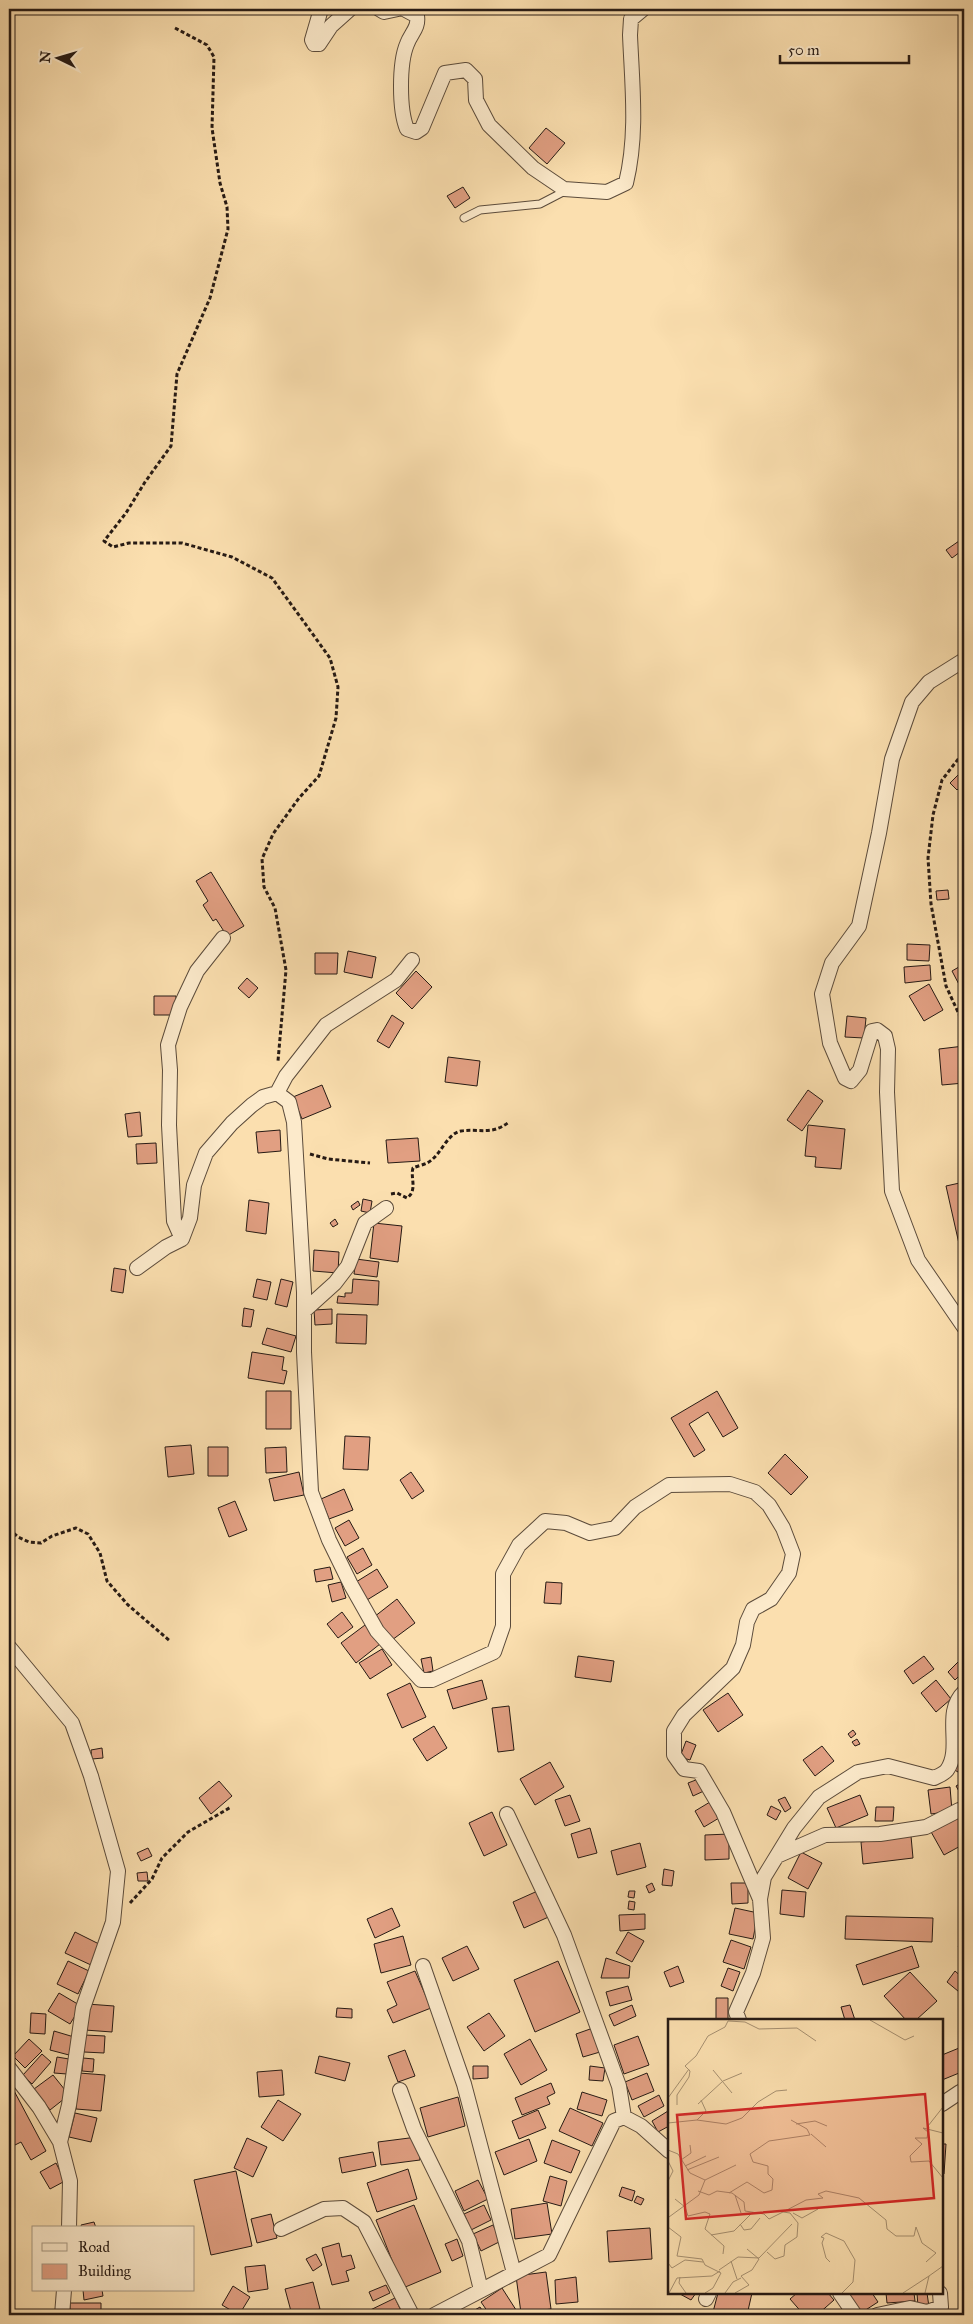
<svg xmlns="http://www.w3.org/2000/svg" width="973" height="2324" font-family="'IM FELL Great Primer',serif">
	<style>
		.building { fill: #e19f82; stroke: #261a14 }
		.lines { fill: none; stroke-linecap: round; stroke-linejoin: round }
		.service-casing { stroke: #5b4b3b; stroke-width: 9 }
		.minor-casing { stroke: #5b4b3b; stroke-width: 16 }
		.path { stroke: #261a14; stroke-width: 3; stroke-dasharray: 4 2.5; stroke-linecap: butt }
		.service { stroke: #fceacb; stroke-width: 7 }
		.minor { stroke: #fceacb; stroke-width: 14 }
		.inset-road { fill: none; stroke: #a69071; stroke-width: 1 }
		.view { fill: #d62828; fill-opacity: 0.15; stroke: #d62828; stroke-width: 2.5 }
		.inset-edge { fill: none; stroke: #261a14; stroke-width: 2.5 }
	</style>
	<rect width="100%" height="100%" fill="#fbdfaf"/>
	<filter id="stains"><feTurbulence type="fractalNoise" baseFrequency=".004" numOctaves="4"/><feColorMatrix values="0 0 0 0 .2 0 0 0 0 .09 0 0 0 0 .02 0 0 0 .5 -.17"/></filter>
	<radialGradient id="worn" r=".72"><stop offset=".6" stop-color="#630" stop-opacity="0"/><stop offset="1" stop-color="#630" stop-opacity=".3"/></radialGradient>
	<path class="building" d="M546,128L565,143L547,164L529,148Z
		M463,187L470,198L455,208L447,196Z
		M959,541L964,549L952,558L946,550Z
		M962,771L964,783L957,790L950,783Z
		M211,872L244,926L227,936L216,919L213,921L203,905L208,901L196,881Z
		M948,890L949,899L937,900L936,891Z
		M907,944L930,945L929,961L907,960Z
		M348,951L376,957L372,978L344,972Z
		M315,953H338L337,974H315Z
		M964,964V994L952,971Z
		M930,965L931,980L905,983L904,967Z
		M416,971L432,987L412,1009L396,993Z
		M247,978L258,988L249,998L238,988Z
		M929,984L943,1010L924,1021L909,996Z
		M154,996H176V1015H154Z
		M392,1015L404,1023L389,1048L377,1041Z
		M847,1016L866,1018L864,1038L845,1037Z
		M964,1046V1083L942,1085L939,1049Z
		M448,1057L480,1061L477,1086L445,1082Z
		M322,1085L331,1107L302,1119L293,1097Z
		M808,1090L823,1101L802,1131L787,1120Z
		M140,1112L142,1136L128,1137L125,1114Z
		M808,1125L845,1129L841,1169L815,1167L816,1157L805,1156Z
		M280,1130L281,1151L258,1153L256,1132Z
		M418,1138L420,1161L388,1163L386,1140Z
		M156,1143L157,1163L137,1164L136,1144Z
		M964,1182V1266L946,1186Z
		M363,1199L372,1201L370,1213L361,1211Z
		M249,1200L269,1203L266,1234L246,1231Z
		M358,1201L360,1205L353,1210L351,1206Z
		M335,1219L338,1224L333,1227L330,1223Z
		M374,1223L402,1226L398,1262L370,1258Z
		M314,1250L339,1252L338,1273L313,1271Z
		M356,1259L379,1262L377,1277L354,1274Z
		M114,1268L126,1270L123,1293L111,1291Z
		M257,1279L271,1282L267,1300L253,1297Z
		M281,1279L293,1282L287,1307L275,1304Z
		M353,1279L379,1281L378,1305L337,1303L338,1296L345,1297V1293H352Z
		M244,1308L254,1310L251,1327L242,1326Z
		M332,1309V1324L315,1325L314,1310Z
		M337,1314L367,1315L366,1344L336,1343Z
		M267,1328L296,1336L291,1352L262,1344Z
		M252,1352L284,1357L282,1370L287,1371L284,1384L248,1378Z
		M266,1391H291V1429H266Z
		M717,1391L738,1428L723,1437L708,1412L689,1424L705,1450L694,1457L671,1418Z
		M345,1436L370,1437L368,1470L343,1469Z
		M191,1445L194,1474L168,1477L165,1447Z
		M208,1447H228V1476H208Z
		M286,1447L287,1472L266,1473L265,1448Z
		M785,1454L808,1477L791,1495L768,1473Z
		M299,1472L304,1495L274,1501L269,1479Z
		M411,1472L424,1491L412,1499L400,1480Z
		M344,1489L353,1510L329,1519L321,1499Z
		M235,1501L247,1530L229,1537L218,1508Z
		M349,1520L359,1538L345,1546L335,1528Z
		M363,1548L372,1565L357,1574L347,1557Z
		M330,1567L333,1579L316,1582L314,1570Z
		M377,1569L388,1587L367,1600L356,1582Z
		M341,1582L346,1598L332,1602L328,1585Z
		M546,1582L562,1583L561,1604L544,1603Z
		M397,1599L415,1623L392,1640L374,1617Z
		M342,1612L353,1627L338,1638L327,1624Z
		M365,1625L380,1644L356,1663L341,1643Z
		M382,1649L392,1665L370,1679L359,1663Z
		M578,1656L614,1661L611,1682L575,1677Z
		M924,1656L934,1669L913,1684L904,1671Z
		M431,1657L433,1671L424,1673L421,1659Z
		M960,1660L964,1664V1671L955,1680L948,1672Z
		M482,1680L487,1699L453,1709L447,1690Z
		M936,1680L951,1699L936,1712L921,1693Z
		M410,1683L426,1717L402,1728L387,1694Z
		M728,1693L743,1715L718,1732L703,1710Z
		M509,1706L514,1750L498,1752L492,1708Z
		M434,1726L447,1748L427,1761L413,1739Z
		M853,1730L856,1734L851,1738L848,1734Z
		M857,1739L860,1744L855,1746L852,1742Z
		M686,1741L696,1745L690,1760L680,1757Z
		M822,1746L834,1761L815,1776L803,1760Z
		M102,1748L103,1758L92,1759L91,1750Z
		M961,1756L964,1757L963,1775L953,1769Z
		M550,1762L564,1787L535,1805L520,1779Z
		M701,1778L706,1790L693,1796L688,1783Z
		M219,1781L232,1796L211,1814L199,1798Z
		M963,1782L964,1783V1800L956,1786Z
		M950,1787L952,1811L931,1814L928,1790Z
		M570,1795L580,1821L565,1826L555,1800Z
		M860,1795L868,1815L836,1828L827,1808Z
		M785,1797L791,1808L785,1812L778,1800Z
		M710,1802L719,1818L704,1827L695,1811Z
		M771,1806L781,1811L776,1820L767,1815Z
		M876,1807H894L893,1821H875Z
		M492,1812L507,1845L484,1856L469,1823Z
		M958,1814L964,1826V1844L944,1855L930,1830Z
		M590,1828L597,1853L578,1858L571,1834Z
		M729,1834V1859L705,1860V1835Z
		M911,1836L913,1858L863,1864L861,1842Z
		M640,1843L646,1867L617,1875L611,1851Z
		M148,1848L152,1856L141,1861L137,1853Z
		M801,1852L822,1863L808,1889L788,1878Z
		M664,1869L674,1871L672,1886L662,1885Z
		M147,1872L148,1881H138L137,1873Z
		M652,1883L655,1890L649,1893L646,1886Z
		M731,1883H748V1903L732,1904Z
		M542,1889L553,1915L524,1928L513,1902Z
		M782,1890L806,1892L804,1917L780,1914Z
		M629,1891H635L634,1898L628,1897Z
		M629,1901L635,1902L634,1910L628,1909Z
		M392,1908L400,1926L375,1938L367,1919Z
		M735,1908L758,1913L753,1939L729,1934Z
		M645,1914V1929L620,1931L619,1915Z
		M846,1916L933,1918L932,1942L845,1939Z
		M75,1932L101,1945L91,1965L65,1953Z
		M628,1932L644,1941L632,1962L616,1953Z
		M403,1936L411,1965L381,1973L374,1944Z
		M731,1940L751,1947L744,1969L723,1962Z
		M964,1941V1954L958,1946Z
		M467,1946L479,1969L453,1981L442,1958Z
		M912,1946L919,1967L863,1985L856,1965Z
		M606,1958L630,1966L629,1978H601Z
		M68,1961L89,1971L78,1994L57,1984Z
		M558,1961L580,2012L535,2032L514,1980Z
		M678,1966L684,1982L670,1987L664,1972Z
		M728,1968L740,1972L733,1991L721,1986Z
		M415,1971L431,2008L393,2023L387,2010L397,2005L387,1982Z
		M955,1971L964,1979V1996L947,1982Z
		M910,1972L937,2001L916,2020H906L884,1996Z
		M628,1986L632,2000L610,2006L606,1992Z
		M59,1993L81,2006L70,2024L48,2011Z
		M716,1998H728V2019H716Z
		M87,2004L114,2006L112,2032L85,2030Z
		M632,2005L636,2016L614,2026L609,2015Z
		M850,2005L855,2020H845L841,2007Z
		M337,2008L352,2009V2018L336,2017Z
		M31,2013L46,2014L45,2034L30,2033Z
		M489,2013L505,2036L484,2051L467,2027Z
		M593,2028L600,2052L583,2057L576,2034Z
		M9,2030L14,2033L9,2044Z
		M54,2031L74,2037L69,2055L50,2050Z
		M85,2035L105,2036L104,2053L84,2052Z
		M638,2036L649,2065L624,2074L614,2045Z
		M29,2039L42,2051L25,2068L13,2056Z
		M530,2039L547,2070L521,2085L504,2054Z
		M964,2046V2071L942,2080V2055Z
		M405,2050L415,2076L398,2082L388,2056Z
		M42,2054L51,2062L32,2084L23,2075Z
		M319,2056L350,2063L345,2081L315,2073Z
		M57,2057L69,2059L67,2074L54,2073Z
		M83,2058L94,2059L93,2072L82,2071Z
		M473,2066H488V2078L473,2079Z
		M590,2066L605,2068L603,2081L589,2080Z
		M282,2070L284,2095L259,2097L257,2072Z
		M79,2073L105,2075L101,2111L76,2109Z
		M647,2073L654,2091L632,2100L625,2082Z
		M53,2075L69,2095L50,2110L34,2089Z
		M551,2083L555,2093L547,2097L550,2104L522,2115L515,2098Z
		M12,2087L46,2151L31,2160L21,2142L11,2147L9,2142V2088Z
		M582,2092L607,2100L602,2116L577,2109Z
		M659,2095L664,2106L644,2117L638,2106Z
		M458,2097L465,2126L428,2137L420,2108Z
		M278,2100L301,2114L283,2141L261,2127Z
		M570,2108L603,2123L592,2146L559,2131Z
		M538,2110L546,2128L519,2139L512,2121Z
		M668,2111L669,2126L658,2132L652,2121Z
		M75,2113L97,2118L91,2142L69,2137Z
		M417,2137L420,2160L381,2165L378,2142Z
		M247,2138L267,2147L253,2177L234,2168Z
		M529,2139L537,2161L504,2175L495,2152Z
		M552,2140L580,2151L571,2173L544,2163Z
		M942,2144H946L944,2174H942Z
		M373,2152L376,2166L342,2173L339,2158Z
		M56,2163L65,2181L50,2189L40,2172Z
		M408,2169L417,2199L377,2212L367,2183Z
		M236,2171L252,2246L211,2255L194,2180Z
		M550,2176L567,2181L561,2206L543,2201Z
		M9,2180L14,2186L9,2191Z
		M478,2180L488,2199L464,2211L455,2191Z
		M622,2187L635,2191L632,2201L619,2196Z
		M637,2196L644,2199L641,2205L634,2202Z
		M547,2203L552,2234L515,2239L511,2209Z
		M414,2205L441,2272L403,2288L376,2220Z
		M484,2205L491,2220L471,2230L464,2214Z
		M271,2214L277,2238L257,2243L251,2219Z
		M94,2222L96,2228H82L81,2225Z
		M493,2225L501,2241L481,2251L473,2234Z
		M650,2228L652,2259L609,2262L607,2231Z
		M457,2239L463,2256L452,2261L445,2244Z
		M339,2243L342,2257L351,2255L355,2268L346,2271L349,2281L332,2285L322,2248Z
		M316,2254L322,2265L313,2271L306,2259Z
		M265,2265L268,2289L248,2292L245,2267Z
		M546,2272L551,2309L521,2313L516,2276Z
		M576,2277L578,2302L556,2304L555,2280Z
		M313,2282L320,2309L292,2315L285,2289Z
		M386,2285L390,2293L373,2301L369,2292Z
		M233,2286L250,2297L239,2315L222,2305Z
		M502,2288L518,2313L515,2315H490L481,2302Z
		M83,2290H102L103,2296L84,2300Z
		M681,2293H696L691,2300L680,2294Z
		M718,2293H752L747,2315H729L713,2312Z
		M797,2293H828L834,2300L817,2315H804L790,2299Z
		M854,2293H872L878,2302L861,2313L849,2296Z
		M886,2293H914L915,2301L887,2303Z
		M917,2293H927L929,2307H918Z
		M395,2298L403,2315H360Z
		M70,2303H101V2315H70Z
		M480,2307L485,2315H466Z"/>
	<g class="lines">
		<defs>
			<path id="service" d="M464,218L480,210L540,204L567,190"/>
			<path id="minor" d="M321,9L312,40L314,44H319L331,26L350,9
				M379,9L384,12L398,9
				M404,9L417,16C419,28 411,33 407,44C399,63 399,110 407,129L416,132L422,128L445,73L466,70L475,79L476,100L489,125L533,168L564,189L607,192L626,183C638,134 632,84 630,35L631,19L643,9
				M964,660L929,682L912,702L892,759L879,833L859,926L832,963L822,994L830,1043L845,1078L851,1081L860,1070L872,1031L877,1030L885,1036L888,1049L887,1092L892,1191L918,1260L964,1327
				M277,1093L286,1076L326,1025L396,980L412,960
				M182,1239L174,1221L169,1125L170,1070L168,1045L180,1007L197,971L223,938
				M137,1268L166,1247L182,1239L190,1218L194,1185L206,1153L232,1123L252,1105L263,1097L277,1093L289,1102L294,1122L304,1292V1352L311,1492L329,1540L351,1585L377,1631L421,1680H432L494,1652L503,1626V1574L519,1545L545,1521L566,1523L590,1533L615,1528L635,1507L669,1485L730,1484L755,1492L769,1505L783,1528L793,1554L789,1573L771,1599L753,1609L747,1622L743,1645L733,1668L684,1715L674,1731V1755L684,1769L699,1771L723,1812L760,1899
				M304,1311L335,1283L348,1266L365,1223L386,1208
				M9,1647L72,1723L91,1776L118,1871L113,1922L83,2008L69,2105L60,2142L70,2181L69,2228
				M507,1814L564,1935L619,2086L624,2117
				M777,1856L825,1835L880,1834L926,1827L959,1810
				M423,1966L464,2084L514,2273
				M739,2020L736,2012L753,1973L763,1938L760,1899L764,1877L794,1828L819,1797L858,1772L888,1766L934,1778C938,1776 944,1774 947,1770C963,1747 942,1713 964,1692
				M9,2068L39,2107L60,2142
				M400,2090L414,2129L469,2241L481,2290
				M942,2104L960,2092H964
				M281,2229L324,2209L343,2208L364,2222L412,2315
				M840,2293L855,2315
				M706,2299L709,2293
				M62,2315L64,2290
				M434,2315L549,2255L614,2121L624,2117L641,2126L669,2151
				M877,2315L910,2308L927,2312L941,2307L940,2293"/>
		</defs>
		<use href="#service" class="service-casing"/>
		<use href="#minor" class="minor-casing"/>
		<path class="path" d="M175,28L207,45L214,57L212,128L220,183L227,207L228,229L210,298L177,374L171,446L145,482L126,513L104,541L113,547L129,543H182L232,557L272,578L330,658L338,687L336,718L319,776L299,798L273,834L262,859L264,887L275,908L286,970L278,1061
			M964,756L959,758L942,780L933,815L928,858L931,904L946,986L964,1025
			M310,1154L328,1159L370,1163
			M391,1194L397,1193L407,1198C418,1190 410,1178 413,1168C417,1166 423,1165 427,1163C441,1156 446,1134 461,1131C480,1128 491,1136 509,1122
			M9,1529L18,1537L29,1542L41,1543L52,1536L76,1528L88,1534L100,1553L107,1581L128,1605L170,1641
			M130,1903L152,1879L162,1858L188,1832L231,1807"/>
		<use href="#service" class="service"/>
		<use href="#minor" class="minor"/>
	</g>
	<g transform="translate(668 2019)">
		<rect width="275" height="275" fill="#fbdfaf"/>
		<path class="inset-road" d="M202,1L237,21L246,17M45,51L64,74M0,79L21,50M30,85L55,62L74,54M9,86V76L21,58L22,52L17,47L28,37L40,17L57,8L60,2L77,3L91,10L129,9L148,22M29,101L38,92L33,81M0,104L29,101L58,105L74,99L90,83L108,72L119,71M128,105L147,102L159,107M261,109L260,107L275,88M275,114L255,109L260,113L259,119H247L254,125L242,137L243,143L261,142L275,159M143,115L158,128M0,131L10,135L22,154L37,161L31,176L1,198M13,141L23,134L22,126M0,142L5,152L0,162M17,147L38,137M19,151L51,138M37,161L68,146M30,172L41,176L49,172L64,174L76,183L77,192L96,195L101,200L115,193L122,194L130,204L129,218L117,226L116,237L107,240L99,233M61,174L79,163L96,174L104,171L105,160L100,155V147L85,143L82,135L101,122L142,116L139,110L123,101M67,176L73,194M7,180L17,188L20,197L37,193L42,195L37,210L56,227L55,235M117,192L138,181L155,179L150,175L158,172L191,179L218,201L219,210L228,217H246L248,208L254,224L268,234L258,243M125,194L134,199L150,190M72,205L76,211L83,210L92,199M0,208L13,218L9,237L34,240L37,246L53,254L45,269L37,274M43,216L66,212L85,193M63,242L69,260M162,243L158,239L154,224L156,219L153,218L158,214L176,222L187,241L185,263L174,274M0,244L4,249L17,241L35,243M51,251L70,238L91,239L124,205M261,257L275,247M12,258L11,264L18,274M1,274L9,259L44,257L52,252M57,274L65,263L73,259M67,274L81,266L73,257L84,251L91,240L79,230M235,274L261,257L257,274"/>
		<path class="view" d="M257,75L266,179L18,200L9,96Z"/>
		<rect width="275" height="275" class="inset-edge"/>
	</g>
	<rect width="973" height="2324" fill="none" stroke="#fbdfaf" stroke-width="30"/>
	<rect x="10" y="10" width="953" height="2304" fill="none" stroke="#261a14" stroke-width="2.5"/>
	<rect x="15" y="15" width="943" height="2294" fill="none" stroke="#261a14"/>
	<rect x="32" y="2226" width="162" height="65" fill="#fceacb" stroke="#a69782"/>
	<rect x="42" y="2243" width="25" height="8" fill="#fceacb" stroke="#a69782"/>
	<text x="78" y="2252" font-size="15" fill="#261a14">Road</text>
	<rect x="42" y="2264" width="25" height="15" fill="#e19f82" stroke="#a69782"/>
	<text x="78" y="2276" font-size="15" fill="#261a14">Building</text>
	<g transform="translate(58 58) rotate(275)" stroke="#fceacb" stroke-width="4" paint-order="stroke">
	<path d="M0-4L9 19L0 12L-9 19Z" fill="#261a14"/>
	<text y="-8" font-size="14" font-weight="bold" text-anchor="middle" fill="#261a14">N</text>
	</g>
	<path d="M780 55v8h129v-8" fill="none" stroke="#261a14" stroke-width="2.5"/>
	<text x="788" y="55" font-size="15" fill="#261a14" stroke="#fceacb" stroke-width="4" paint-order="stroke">50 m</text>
	<rect width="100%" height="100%" filter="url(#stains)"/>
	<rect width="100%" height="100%" fill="url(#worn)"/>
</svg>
